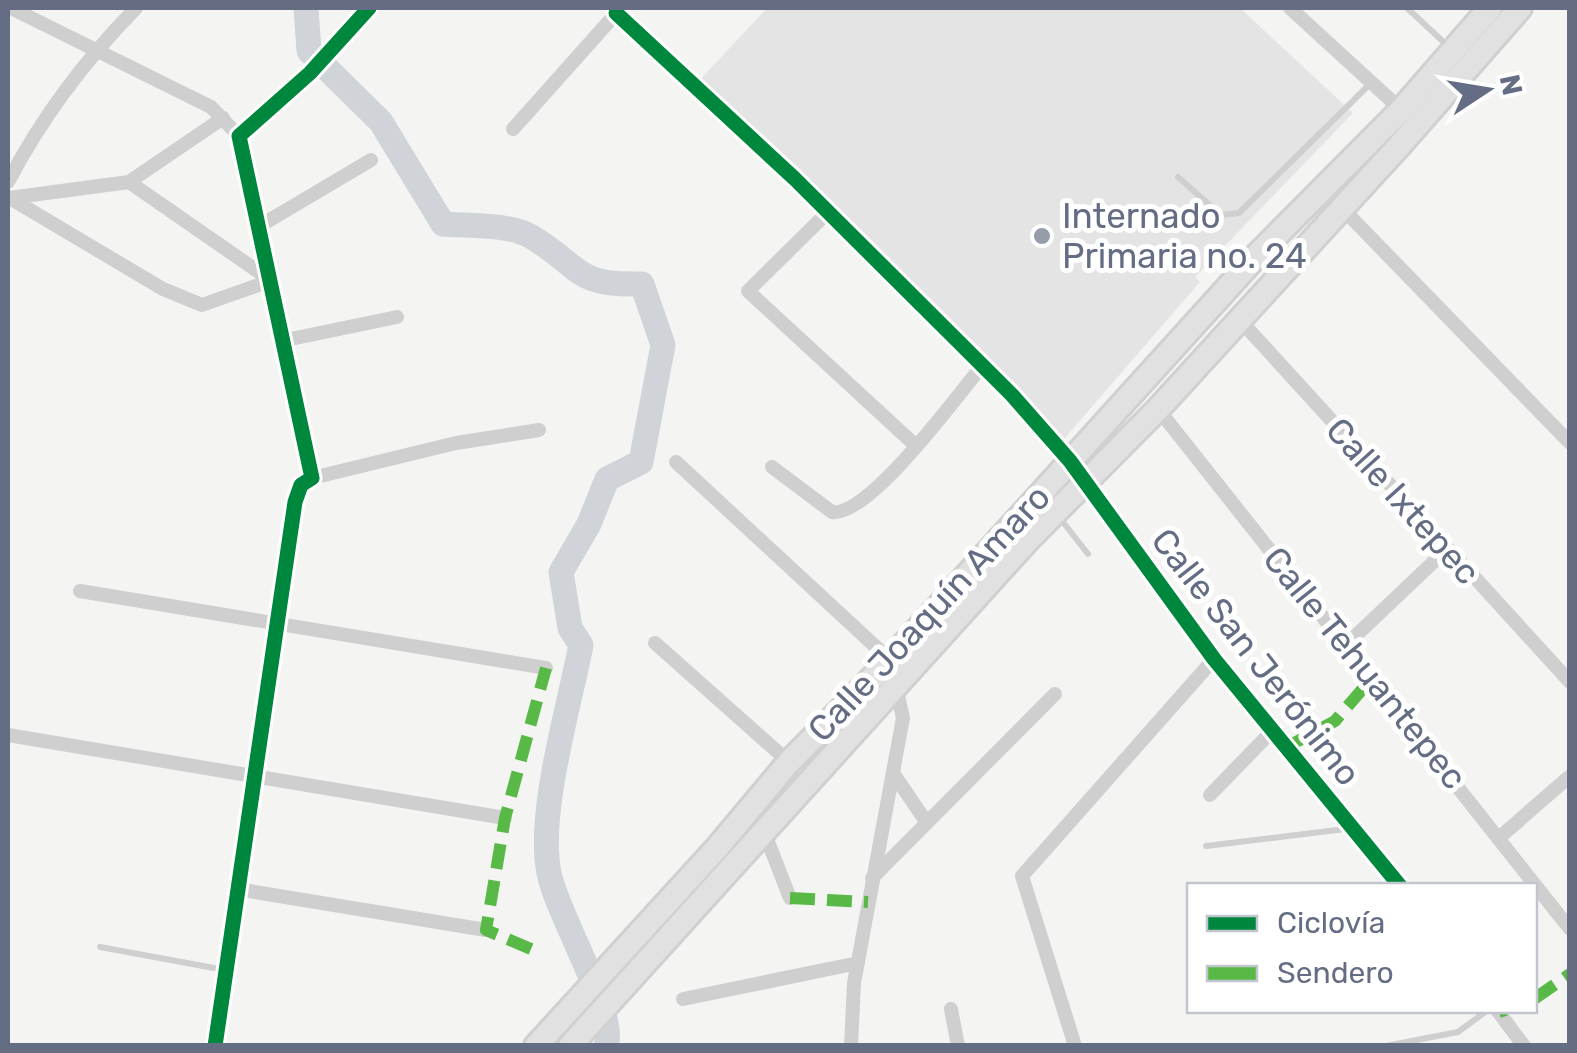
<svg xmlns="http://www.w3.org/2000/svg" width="1577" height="1053" font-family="Rubik,sans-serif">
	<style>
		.built { fill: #e4e4e5 }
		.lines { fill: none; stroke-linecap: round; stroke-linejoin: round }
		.river { stroke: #d0d4d9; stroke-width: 25 }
		.primary-casing { stroke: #d0d0d1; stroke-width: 28 }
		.lane { stroke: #cfcfd0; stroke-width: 6 }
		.street { stroke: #cfcfd0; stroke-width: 14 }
		.primary { stroke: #e1e1e2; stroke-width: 22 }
		.quiet { stroke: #58b947; stroke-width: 12; stroke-dasharray: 25 12; stroke-linecap: butt }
		.cycleway-casing { stroke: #fff; stroke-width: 21 }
		.cycleway { stroke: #00873e; stroke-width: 15 }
		.poi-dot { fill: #969caa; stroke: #fff; stroke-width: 4 }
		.labels { text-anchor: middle; stroke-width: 10; stroke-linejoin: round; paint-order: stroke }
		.poi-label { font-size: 35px; fill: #646d83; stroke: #fff; text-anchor: start }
		.street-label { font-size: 35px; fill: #646d83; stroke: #fff }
	</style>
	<rect width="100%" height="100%" fill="#f4f4f3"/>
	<path class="built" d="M767,8H1240L1353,113L1195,277L1200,282L1057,447L694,86Z"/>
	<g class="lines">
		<path class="river" d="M306,8L309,51L381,122L443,224C468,226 509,224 530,236C581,265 571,286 642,284L663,345L641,462L607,479L589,524L561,572L570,628L581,645C569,707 537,814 549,873C557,915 618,1014 606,1046"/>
		<defs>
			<path id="primary" d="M536,1046L717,848L789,762L890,660L1259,253L1402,109L1490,8
				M570,1046L1027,541L1158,409L1399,146L1520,8"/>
		</defs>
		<use href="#primary" class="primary-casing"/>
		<path class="lane" d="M1407,8L1450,48
			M1178,177L1221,215L1239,213L1371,83
			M1059,517L1088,554
			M1206,846L1353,828
			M100,947L225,970
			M1386,1046L1458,1032L1488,1010"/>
		<path class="street" d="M11,8L211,107L239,136
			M1290,8L1407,115
			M616,13L795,179L1012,395L1070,461L1214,659L1400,886
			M513,129L621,8
			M8,182C41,119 87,58 136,8
			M129,182L266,277
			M8,197L163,289L202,305L267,282
			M9,198L129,182L223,118
			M1341,207L1570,443
			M826,214L748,291L915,445
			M258,227L371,160
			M1239,319L1570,682
			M281,341L397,317
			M1158,409L1570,929
			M676,462L890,660L903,718L854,983L851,1046
			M772,467L832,512C869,517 957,396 982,366
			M312,478L456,443L539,430
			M80,591L546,668
			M655,643L789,762
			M1346,645L1446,550
			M8,735L505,818
			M893,773L927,823
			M1210,795L1273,730
			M765,834L790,898
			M1500,837L1570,776
			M872,878L1055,694
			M237,889L486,930
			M683,999L858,963
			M951,1009L958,1046
			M1497,1010L1524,1046
			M215,1046L295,502L301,485L312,478L239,136L310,73L369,8
			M1075,1046L1022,876L1214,659"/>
		<use href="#primary" class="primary"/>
		<path class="quiet" d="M1287,747L1335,721L1372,678
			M790,898L868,902
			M531,949L486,930L505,818L546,668
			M1534,999L1570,974
			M1499,1012L1506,1010"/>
		<defs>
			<path id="cycleway" d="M616,13L795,179L1012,395L1070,461L1214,659L1400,886
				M215,1046L295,502L301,485L312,478L239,136L310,73L369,8"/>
		</defs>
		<use href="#cycleway" class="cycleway-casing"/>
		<use href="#cycleway" class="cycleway"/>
	</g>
	<circle class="poi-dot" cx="1042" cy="236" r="10"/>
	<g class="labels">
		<g class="poi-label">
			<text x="1062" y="228">Internado<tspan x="1062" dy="40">Primaria no. 24</tspan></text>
		</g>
		<g class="street-label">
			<text transform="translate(1403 501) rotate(48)" y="12">Calle Ixtepec</text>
			<text transform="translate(929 613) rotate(-47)" y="12">Calle Joaquín Amaro</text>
			<text transform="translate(1256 657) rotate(52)" y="12">Calle San Jerónimo</text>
			<text transform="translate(1365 668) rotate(51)" y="12">Calle Tehuantepec</text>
		</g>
	</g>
	<rect width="1577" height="1053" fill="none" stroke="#646d83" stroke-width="20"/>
	<rect x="1187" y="883" width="350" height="130" fill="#ffffff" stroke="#c1c5cd" stroke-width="2.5"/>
	<rect x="1207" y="916" width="50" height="15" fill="#00873e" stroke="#c1c5cd" stroke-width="2.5"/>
	<text x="1277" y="933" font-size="30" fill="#646d83">Ciclovía</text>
	<rect x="1207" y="966" width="50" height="15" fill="#58b947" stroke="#c1c5cd" stroke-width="2.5"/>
	<text x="1277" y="983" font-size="30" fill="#646d83">Sendero</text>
	<g transform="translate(1487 90) rotate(78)" stroke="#ffffff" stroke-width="8" paint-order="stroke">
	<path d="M0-8L18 38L0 25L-18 38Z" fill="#646d83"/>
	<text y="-15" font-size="28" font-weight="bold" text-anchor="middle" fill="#646d83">N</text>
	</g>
</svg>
